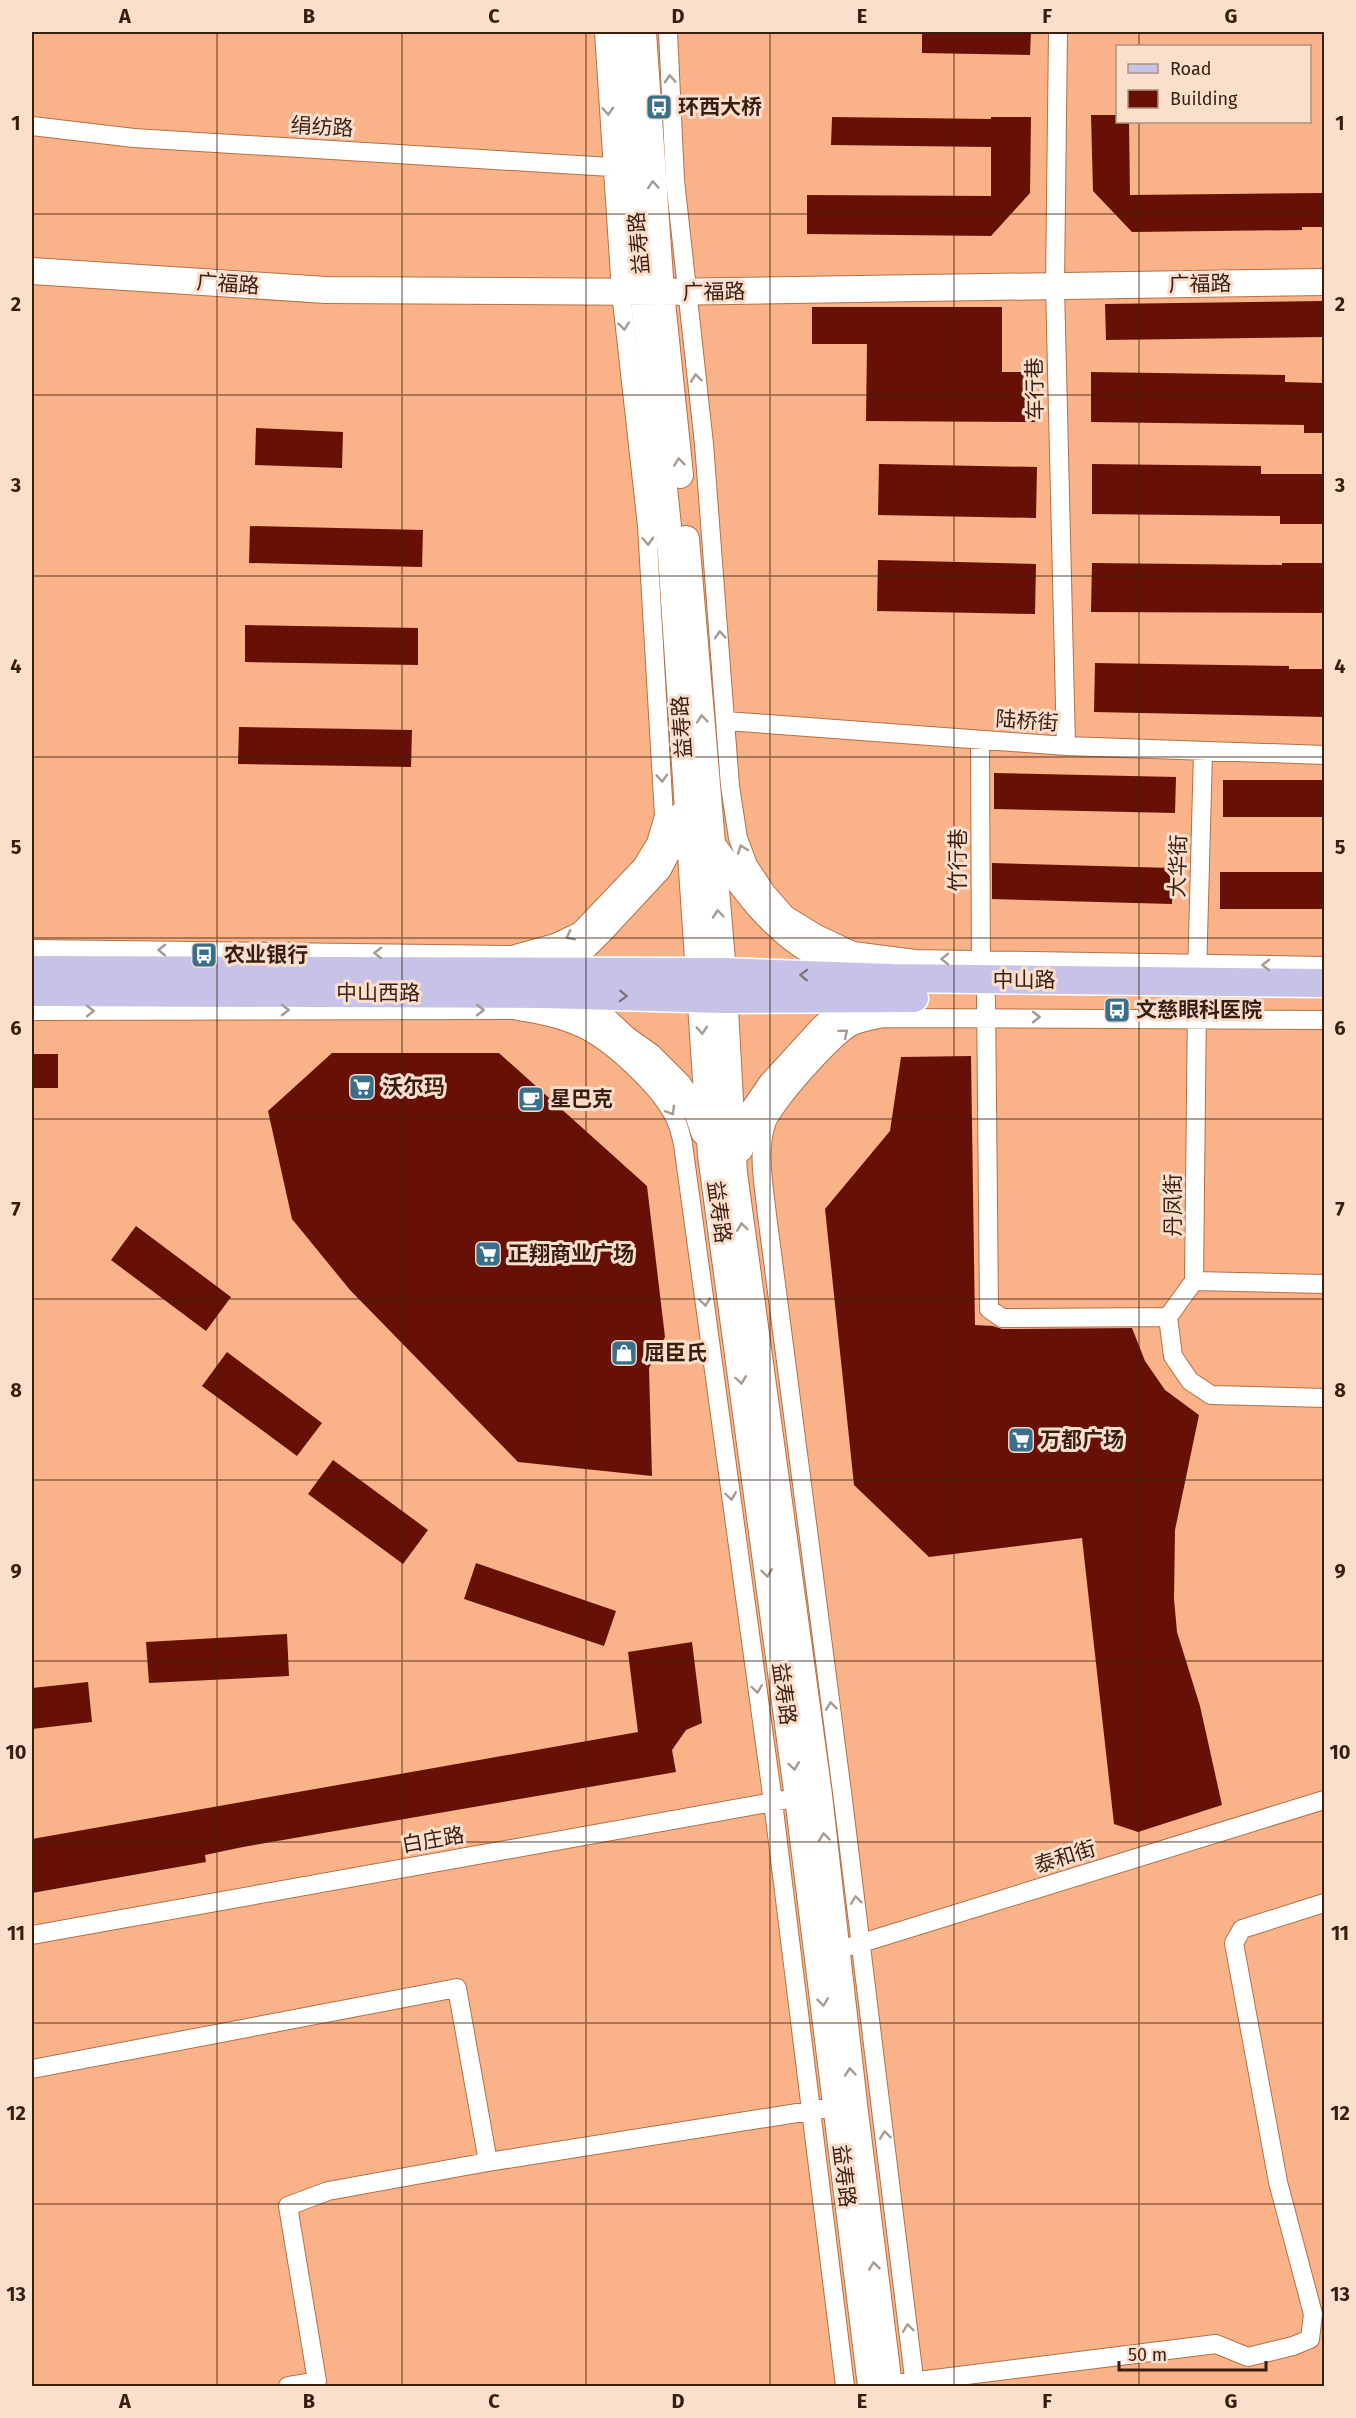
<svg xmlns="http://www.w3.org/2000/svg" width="1356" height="2418" font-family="'Fira Sans','Noto Sans SC',sans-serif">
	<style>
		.building { fill: #671106 }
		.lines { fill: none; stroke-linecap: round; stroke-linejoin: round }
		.street-casing { stroke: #b37047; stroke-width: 20 }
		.secondary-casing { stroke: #b37047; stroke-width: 28 }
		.primary-casing { stroke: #fff; stroke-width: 31 }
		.street { stroke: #fff; stroke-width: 18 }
		.secondary { stroke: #fff; stroke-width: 26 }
		.primary { stroke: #c7c2e7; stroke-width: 28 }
		.oneway { stroke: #a69a92 }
		.oneway2 { stroke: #80707a }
		.grid { fill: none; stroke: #391e0d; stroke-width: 1.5; stroke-opacity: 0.55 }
		.labels { text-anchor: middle; stroke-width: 6; stroke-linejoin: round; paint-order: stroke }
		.poi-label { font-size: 21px; font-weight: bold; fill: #391e0d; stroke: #fcdecd; text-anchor: start }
		.street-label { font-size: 21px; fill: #391e0d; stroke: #fcdecd }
		.neatline { fill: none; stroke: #391e0d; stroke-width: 2 }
		.grid-label { font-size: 20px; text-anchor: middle; font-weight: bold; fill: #391e0d }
	</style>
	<rect width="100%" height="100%" fill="#fab288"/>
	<path class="building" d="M922,32H1031L1030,55L922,53Z
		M1091,115H1118V122H1129L1130,195L1324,193V227H1302V230L1132,232L1093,191Z
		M832,117L991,119V117H1031L1030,193L991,236L807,234V195L991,196V147L831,145Z
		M1324,301V337L1106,340L1105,304Z
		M812,307H1002V372H1035V422L866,421L867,344H812Z
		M1091,372L1285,375V382L1324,383V433H1304V425L1091,422Z
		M256,428L343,432L342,468L255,465Z
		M879,464L1037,467L1036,518L878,515Z
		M1092,464L1261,466V474H1324V524H1280V516L1092,514Z
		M250,526L423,530L422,567L249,563Z
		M878,560L1036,564L1035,614L877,611Z
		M1092,563L1282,565V563H1324V613L1091,612Z
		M245,625L418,628V665L245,662Z
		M1095,663L1289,666V669H1324V717L1094,712Z
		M239,727L412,730L411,767L238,764Z
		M994,773L1176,777L1175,813L994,809Z
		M1223,780H1324V817H1223Z
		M992,863L1173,868L1172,904L992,899Z
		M1220,872H1324V909H1220Z
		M332,1053H499L647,1186L665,1337L649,1368L652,1476L518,1462L350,1290L292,1219L268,1111Z
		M32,1054H58V1088H32Z
		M971,1056L975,1325L993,1326L1002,1329L1132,1328L1145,1361L1165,1390L1199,1415L1175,1530L1174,1599L1177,1632L1200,1706L1222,1805L1138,1832L1114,1824L1082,1538L929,1557L854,1485L825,1209L890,1131L901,1057Z
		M136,1226L231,1297L206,1331L111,1260Z
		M227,1352L322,1423L297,1456L202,1386Z
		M333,1460L428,1530L403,1564L308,1494Z
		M476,1563L616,1611L604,1646L464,1599Z
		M287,1634L289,1676L149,1683L146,1642Z
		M692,1642L702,1723L686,1730L672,1750L676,1772L243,1847L205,1855L206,1862L32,1893V1839L638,1732L628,1652Z
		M88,1682L92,1722L32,1729V1688Z"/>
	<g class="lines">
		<defs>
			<path id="street" d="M668,32L675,180L704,444L730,786L738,838L748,865L766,892L786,915L817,934L853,951L915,959L1324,966
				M1058,32L1055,286L1066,746
				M32,126L134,138L611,167
				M726,721L1066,746L1324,755
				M980,740L981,972
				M32,949L512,955L555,943L580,931L642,866L656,843L664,816L647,526L621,292L604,32
				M1197,976L1203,752
				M986,997L989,1309L1002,1318L1168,1317
				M1197,1000L1194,1281L1324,1284
				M32,1011L512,1010C535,1014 558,1017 579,1027C610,1040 661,1088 675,1118C679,1126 681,1135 683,1144L773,1802L845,2386
				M1194,1281L1168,1317L1173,1356L1190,1381L1211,1395L1324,1398
				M32,1935L784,1800
				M852,1946L1324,1800
				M32,2069L457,1988L488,2162
				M902,2383L1216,2344L1248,2357L1293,2346L1310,2339L1313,2314L1278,2182L1234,1943L1242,1929L1324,1903
				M288,2386L317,2381L288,2206L328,2191L488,2162L822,2109
				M915,2386L842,1792L767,1215C764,1186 757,1153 766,1124C771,1106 836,1033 853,1026C863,1022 874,1020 884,1018L1324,1020"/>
			<path id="secondary" d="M625,32L628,109L643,292L671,554L711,1155L798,1798L871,2386
				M643,32L661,292L680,475
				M32,271L326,290L661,292L1324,282
				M686,539L723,972L734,1173L819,1795L854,2104L889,2386
				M713,846C740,883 769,926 810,950C828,960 851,966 871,972
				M534,971L581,950L603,928L658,869L674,839L683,814
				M553,997L597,1013L625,1039L649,1056L678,1085L698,1114L704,1132
				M740,1149L747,1120L771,1085L823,1028L848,1007L872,1000"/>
			<path id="primary" d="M32,970L723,972L891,978L1324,983
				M32,992L544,994L724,999L914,998"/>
		</defs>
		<use href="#street" class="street-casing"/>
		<use href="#secondary" class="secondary-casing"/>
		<use href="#primary" class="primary-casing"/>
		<use href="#street" class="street"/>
		<use href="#secondary" class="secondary"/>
		<use href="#primary" class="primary"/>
	</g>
	<defs><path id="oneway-chevron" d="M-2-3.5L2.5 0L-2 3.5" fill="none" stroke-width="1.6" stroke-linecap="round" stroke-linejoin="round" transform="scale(1.5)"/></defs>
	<g class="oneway">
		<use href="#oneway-chevron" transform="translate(670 79) rotate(-93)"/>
		<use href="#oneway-chevron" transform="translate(608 111) rotate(87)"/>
		<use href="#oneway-chevron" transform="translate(653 185) rotate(-94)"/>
		<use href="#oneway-chevron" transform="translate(624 326) rotate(84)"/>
		<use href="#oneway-chevron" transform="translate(696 378) rotate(-97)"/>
		<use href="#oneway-chevron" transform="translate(679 462) rotate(-96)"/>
		<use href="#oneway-chevron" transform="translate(648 541) rotate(87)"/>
		<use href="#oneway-chevron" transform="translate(720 635) rotate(-94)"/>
		<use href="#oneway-chevron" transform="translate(702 719) rotate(-95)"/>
		<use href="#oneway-chevron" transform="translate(662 778) rotate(86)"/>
		<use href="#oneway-chevron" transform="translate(742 849) rotate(-110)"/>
		<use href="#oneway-chevron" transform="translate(718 914) rotate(-95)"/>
		<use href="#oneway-chevron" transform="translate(570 936) rotate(153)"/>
		<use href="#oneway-chevron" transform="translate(162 950) rotate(-179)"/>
		<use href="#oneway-chevron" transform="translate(378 953) rotate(-179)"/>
		<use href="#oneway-chevron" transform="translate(945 959) rotate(-179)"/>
		<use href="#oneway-chevron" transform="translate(1266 965) rotate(-179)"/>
		<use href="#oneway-chevron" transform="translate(285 1010)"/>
		<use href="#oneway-chevron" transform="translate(480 1010)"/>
		<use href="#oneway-chevron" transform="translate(90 1011)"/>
		<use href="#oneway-chevron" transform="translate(1036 1017)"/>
		<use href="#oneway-chevron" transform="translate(702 1030) rotate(86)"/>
		<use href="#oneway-chevron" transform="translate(844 1033) rotate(-40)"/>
		<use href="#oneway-chevron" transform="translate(671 1111) rotate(59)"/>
		<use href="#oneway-chevron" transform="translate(742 1227) rotate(-98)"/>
		<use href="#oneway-chevron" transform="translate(705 1302) rotate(82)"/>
		<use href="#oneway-chevron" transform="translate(741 1380) rotate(82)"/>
		<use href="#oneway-chevron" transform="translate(731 1496) rotate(82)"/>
		<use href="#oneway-chevron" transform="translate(767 1573) rotate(82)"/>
		<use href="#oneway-chevron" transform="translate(757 1689) rotate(82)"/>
		<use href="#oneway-chevron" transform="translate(831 1706) rotate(-97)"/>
		<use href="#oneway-chevron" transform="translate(794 1766) rotate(82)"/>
		<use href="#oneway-chevron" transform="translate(824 1837) rotate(-97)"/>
		<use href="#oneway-chevron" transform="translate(856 1900) rotate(-97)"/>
		<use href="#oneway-chevron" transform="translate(823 2002) rotate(83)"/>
		<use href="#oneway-chevron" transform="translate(850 2072) rotate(-96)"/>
		<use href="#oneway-chevron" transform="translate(885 2135) rotate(-97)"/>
		<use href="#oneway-chevron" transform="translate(874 2266) rotate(-97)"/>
		<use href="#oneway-chevron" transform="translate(908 2328) rotate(-97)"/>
	</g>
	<g class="oneway2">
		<use href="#oneway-chevron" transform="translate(804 975) rotate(-178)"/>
		<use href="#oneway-chevron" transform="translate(623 996) rotate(2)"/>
	</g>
	<path class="grid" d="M217,32V2386M402,32V2386M586,32V2386M770,32V2386M954,32V2386M1139,32V46M1139,122V2386M32,214H1324M32,395H1324M32,576H1324M32,757H1324M32,938H1324M32,1119H1324M32,1299H1324M32,1480H1324M32,1661H1324M32,1842H1324M32,2023H1324M32,2204H1324"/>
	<defs>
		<symbol id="bus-square" viewBox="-11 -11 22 22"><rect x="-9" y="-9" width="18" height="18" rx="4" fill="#386f8a" stroke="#fcdecd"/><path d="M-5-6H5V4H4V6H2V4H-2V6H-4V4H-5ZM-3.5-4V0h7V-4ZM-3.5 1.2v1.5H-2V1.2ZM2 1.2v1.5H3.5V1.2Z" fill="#fff"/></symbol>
		<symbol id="supermarket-square" viewBox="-11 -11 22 22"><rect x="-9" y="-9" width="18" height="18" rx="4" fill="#386f8a" stroke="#fcdecd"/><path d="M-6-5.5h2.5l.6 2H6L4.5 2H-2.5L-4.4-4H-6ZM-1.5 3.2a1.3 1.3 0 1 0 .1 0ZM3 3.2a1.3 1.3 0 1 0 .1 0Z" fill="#fff"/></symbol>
		<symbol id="cafe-square" viewBox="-11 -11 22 22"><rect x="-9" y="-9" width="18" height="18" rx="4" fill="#386f8a" stroke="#fcdecd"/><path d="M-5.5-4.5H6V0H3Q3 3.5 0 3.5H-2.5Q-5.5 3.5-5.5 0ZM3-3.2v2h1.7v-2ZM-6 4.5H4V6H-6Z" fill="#fff"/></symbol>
		<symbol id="shop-square" viewBox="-11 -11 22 22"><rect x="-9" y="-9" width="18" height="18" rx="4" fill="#386f8a" stroke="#fcdecd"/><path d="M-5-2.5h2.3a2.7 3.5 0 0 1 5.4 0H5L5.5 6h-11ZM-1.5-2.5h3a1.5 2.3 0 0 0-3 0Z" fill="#fff"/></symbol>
	</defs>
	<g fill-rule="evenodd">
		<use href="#bus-square" x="644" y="92" width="30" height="30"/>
		<use href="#bus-square" x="189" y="940" width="30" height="30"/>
		<use href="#bus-square" x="1102" y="995" width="30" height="30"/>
		<use href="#supermarket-square" x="347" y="1072" width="30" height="30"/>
		<use href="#cafe-square" x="516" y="1084" width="30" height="30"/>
		<use href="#supermarket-square" x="473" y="1239" width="30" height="30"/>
		<use href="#shop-square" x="609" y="1338" width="30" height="30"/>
		<use href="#supermarket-square" x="1006" y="1425" width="30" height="30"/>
	</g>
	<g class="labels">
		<g class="poi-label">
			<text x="678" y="114">环西大桥</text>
			<text x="224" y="962">农业银行</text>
			<text x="1136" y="1017">文慈眼科医院</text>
			<text x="382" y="1094">沃尔玛</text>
			<text x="550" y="1106">星巴克</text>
			<text x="508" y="1261">正翔商业广场</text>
			<text x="644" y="1360">屈臣氏</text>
			<text x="1040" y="1447">万都广场</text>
		</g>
		<g class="street-label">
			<text transform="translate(322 127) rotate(3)" y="7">绢纺路</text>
			<text transform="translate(639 243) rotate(-95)" y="7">益寿路</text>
			<text transform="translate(228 284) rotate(4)" y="7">广福路</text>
			<text transform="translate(1200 284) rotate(-1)" y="7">广福路</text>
			<text transform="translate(714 292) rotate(-1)" y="7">广福路</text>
			<text transform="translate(1035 389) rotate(-91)" y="7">车行巷</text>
			<text transform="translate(1027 721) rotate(4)" y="7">陆桥街</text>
			<text transform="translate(682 727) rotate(-94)" y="7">益寿路</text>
			<text transform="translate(958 860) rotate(-90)" y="7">竹行巷</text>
			<text transform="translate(1178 866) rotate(-88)" y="7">大华街</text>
			<text x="1024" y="987">中山路</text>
			<text x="378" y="1000">中山西路</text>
			<text transform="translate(1173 1205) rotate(-90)" y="7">丹凤街</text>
			<text transform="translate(719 1212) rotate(82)" y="7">益寿路</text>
			<text transform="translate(784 1694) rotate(82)" y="7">益寿路</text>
			<text transform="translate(433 1840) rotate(-10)" y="7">白庄路</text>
			<text transform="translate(1065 1857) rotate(-17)" y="7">泰和街</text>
			<text transform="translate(844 2176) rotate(83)" y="7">益寿路</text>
		</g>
	</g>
	<rect width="1356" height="2418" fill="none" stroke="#fcdecd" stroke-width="66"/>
	<rect x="1116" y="45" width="195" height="78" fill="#fcdecd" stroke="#ae9180" stroke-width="1.5"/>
	<rect x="1128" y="64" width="30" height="9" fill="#c7c2e7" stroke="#ae9180" stroke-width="1.5"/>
	<text x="1170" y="75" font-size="18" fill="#391e0d">Road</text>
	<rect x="1128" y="90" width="30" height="18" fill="#671106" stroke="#ae9180" stroke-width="1.5"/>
	<text x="1170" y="105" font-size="18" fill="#391e0d">Building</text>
	<path d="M1119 2361v9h147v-9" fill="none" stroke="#391e0d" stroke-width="3"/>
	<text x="1128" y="2361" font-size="18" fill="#391e0d" stroke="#fcdecd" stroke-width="4.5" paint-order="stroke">50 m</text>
	<rect x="33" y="33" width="1290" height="2352" class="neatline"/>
	<g class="grid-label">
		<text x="125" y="23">A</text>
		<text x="309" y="23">B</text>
		<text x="494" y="23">C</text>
		<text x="678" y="23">D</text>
		<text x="862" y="23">E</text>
		<text x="1047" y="23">F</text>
		<text x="1231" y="23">G</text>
		<text x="16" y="130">1</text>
		<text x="1340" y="130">1</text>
		<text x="16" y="311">2</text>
		<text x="1340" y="311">2</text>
		<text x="16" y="492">3</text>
		<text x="1340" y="492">3</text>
		<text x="16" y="673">4</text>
		<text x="1340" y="673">4</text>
		<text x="16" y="854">5</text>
		<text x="1340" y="854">5</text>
		<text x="16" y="1035">6</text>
		<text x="1340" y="1035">6</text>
		<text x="16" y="1216">7</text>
		<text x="1340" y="1216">7</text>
		<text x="16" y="1397">8</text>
		<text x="1340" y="1397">8</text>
		<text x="16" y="1578">9</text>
		<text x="1340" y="1578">9</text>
		<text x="16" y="1759">10</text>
		<text x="1340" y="1759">10</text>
		<text x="16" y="1940">11</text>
		<text x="1340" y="1940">11</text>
		<text x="16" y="2120">12</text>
		<text x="1340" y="2120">12</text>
		<text x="16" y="2301">13</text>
		<text x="1340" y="2301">13</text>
		<text x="125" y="2408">A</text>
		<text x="309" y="2408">B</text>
		<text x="494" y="2408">C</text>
		<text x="678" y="2408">D</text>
		<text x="862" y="2408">E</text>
		<text x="1047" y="2408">F</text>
		<text x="1231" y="2408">G</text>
	</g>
</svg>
